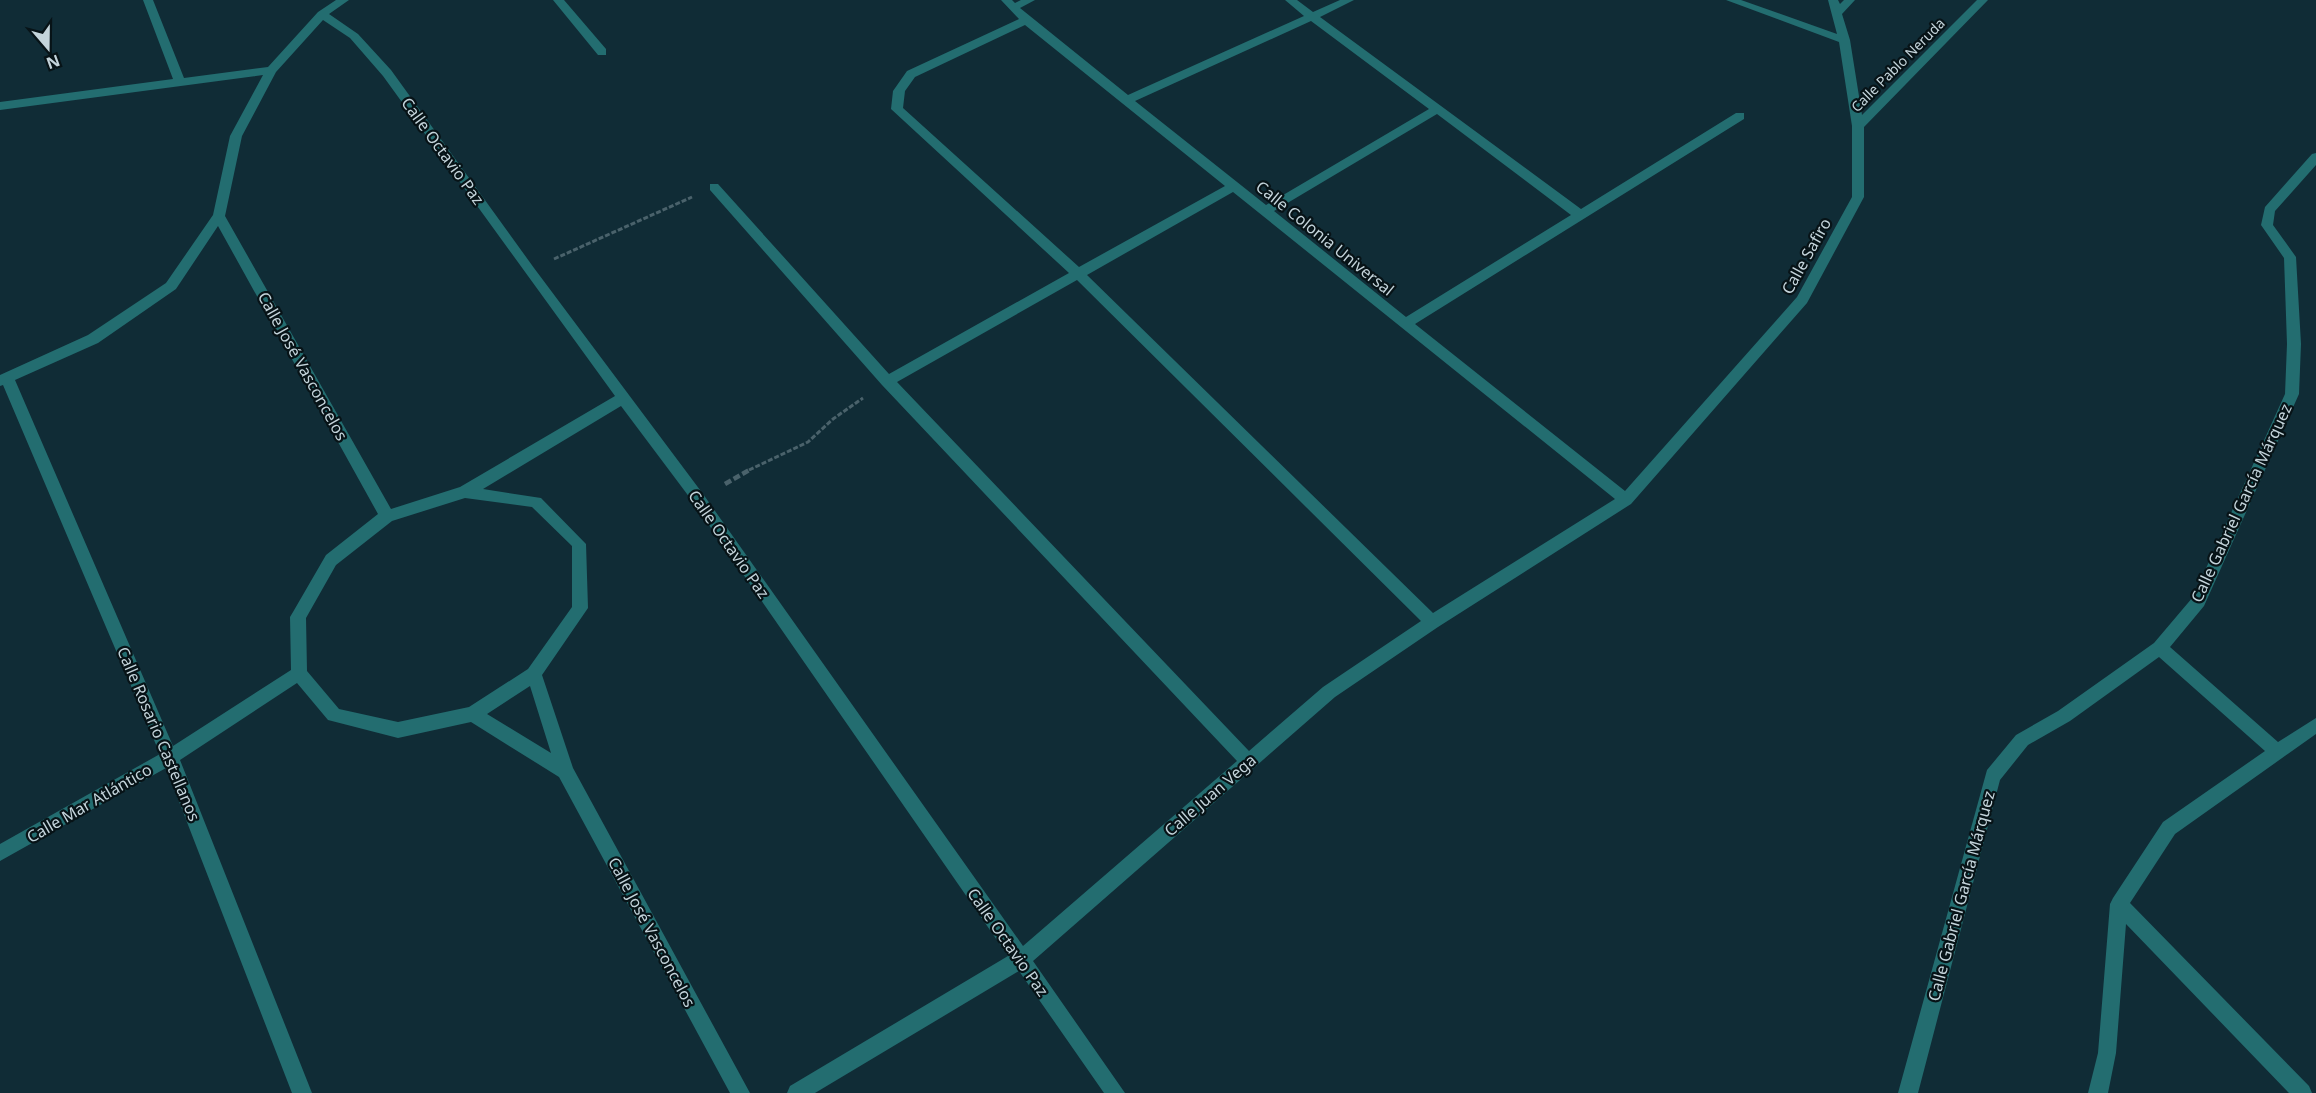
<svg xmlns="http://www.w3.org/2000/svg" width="2316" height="1093" font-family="'Noto Sans',sans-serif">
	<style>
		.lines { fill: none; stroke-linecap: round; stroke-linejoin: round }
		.path-far1 { stroke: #4a626b; stroke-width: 3; stroke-dasharray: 5 2; stroke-linecap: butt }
		.path { stroke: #4a626b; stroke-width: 4.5; stroke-dasharray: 7 3; stroke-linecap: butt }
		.minor { fill: #236d70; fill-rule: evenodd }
		.labels { text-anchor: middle; stroke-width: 4.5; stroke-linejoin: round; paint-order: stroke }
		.far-street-label { font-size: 14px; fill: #c4d4db; stroke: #071317 }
		.street-label { font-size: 16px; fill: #c4d4db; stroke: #071317 }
	</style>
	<rect width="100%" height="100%" fill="#102c36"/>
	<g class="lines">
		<path class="path-far1" d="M554,259L692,197
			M749,470L808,442L833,419L863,398"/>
		<path class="path" d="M725,484L751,469"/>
		<path class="minor" d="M143,0H153L184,78L268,67L318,12L336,0H349L329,14L358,34L391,70L534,268L703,494L1023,946L1237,761L882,385L710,190V184H718L889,374L1069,273L891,109L893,91L907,71L1019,19L1001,0H1012L1015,3L1021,0H1035L1020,8L1128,95L1304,16L1285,0H1297L1313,12L1340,0H1354L1320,17L1581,209L1736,113H1744V119L1415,324L1625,491L1797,297L1852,197V126L1839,42L1726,0H1741L1837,34L1828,0H1838L1840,4L1844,0H1855L1842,14L1850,40L1862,115L1977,0H1988L1864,127V197L1807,303L1631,504L1438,627L1335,697L1033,961L1125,1093H1104L1019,971L815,1093H787L790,1086L1008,956L693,502L621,406L483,489L541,498L586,544L588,608L542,675L573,768L750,1093H730L559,777L471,722L398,738L328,720L297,683L180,760L312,1093H292L166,768L0,861V844L160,754L3,385L0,386V375L88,335L166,283L213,215L230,136L263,75L0,110V102L173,79ZM323,20L350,38L383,76L615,396L460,487L391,509L225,216L242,136L276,72ZM1311,21L1429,109L1266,205L1135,101ZM1025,25L1225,186L1079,267L903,108L905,91L915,77ZM1437,114L1571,215L1406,317L1274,211ZM1233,192L1615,499L1433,613L1087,275ZM218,226L378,514L326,555L293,612L290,617L291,670L173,746L15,380L98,343L176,289ZM1077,280L1421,621L1323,687L1249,751L897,382ZM465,498L532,507L572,546V607L528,669L469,707L398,722L339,709L307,671L306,618L336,565L392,521ZM530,686L551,753L487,714Z
			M553,0H564L606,49V55H598Z
			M2316,153V165L2275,211L2273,225L2296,257L2301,344L2299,394L2204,606L2170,647L2278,742L2316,718V734L2175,834L2130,903L2309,1086L2312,1093H2289L2126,924L2116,1053L2108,1093H2088L2098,1053L2110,904L2113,898L2163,822L2265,751L2159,657L2070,721L2028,745L2000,780L1918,1093H1898L1987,770L2016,735L2058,711L2154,643L2193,597L2285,394L2287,344L2284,258L2261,225L2265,207L2312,154Z"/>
	</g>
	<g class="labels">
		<g class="far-street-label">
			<text transform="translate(1898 65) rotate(-45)" y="5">Calle Pablo Neruda</text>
		</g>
		<g class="street-label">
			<text transform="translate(443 151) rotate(54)" y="6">Calle Octavio Paz</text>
			<text transform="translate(1325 238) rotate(39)" y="6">Calle Colonia Universal</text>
			<text transform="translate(1806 256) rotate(-61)" y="6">Calle Safiro</text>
			<text transform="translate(303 366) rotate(61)" y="6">Calle José Vasconcelos</text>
			<text transform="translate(2241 503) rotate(-65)" y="6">Calle Gabriel García Márquez</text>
			<text transform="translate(729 544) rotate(55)" y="6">Calle Octavio Paz</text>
			<text transform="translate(159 734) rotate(67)" y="6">Calle Rosario Castellanos</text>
			<text transform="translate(1210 795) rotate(-41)" y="6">Calle Juan Vega</text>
			<text transform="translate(89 803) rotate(-30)" y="6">Calle Mar Atlántico</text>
			<text transform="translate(1961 896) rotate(-75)" y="6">Calle Gabriel García Márquez</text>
			<text transform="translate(652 932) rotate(62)" y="6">Calle José Vasconcelos</text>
			<text transform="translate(1008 942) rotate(55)" y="6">Calle Octavio Paz</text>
		</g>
	</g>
	<g transform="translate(48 48) rotate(160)" stroke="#071317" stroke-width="4.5" paint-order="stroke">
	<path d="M0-4.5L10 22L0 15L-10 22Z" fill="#c4d4db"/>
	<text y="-9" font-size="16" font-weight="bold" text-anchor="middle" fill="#c4d4db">N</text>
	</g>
</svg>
